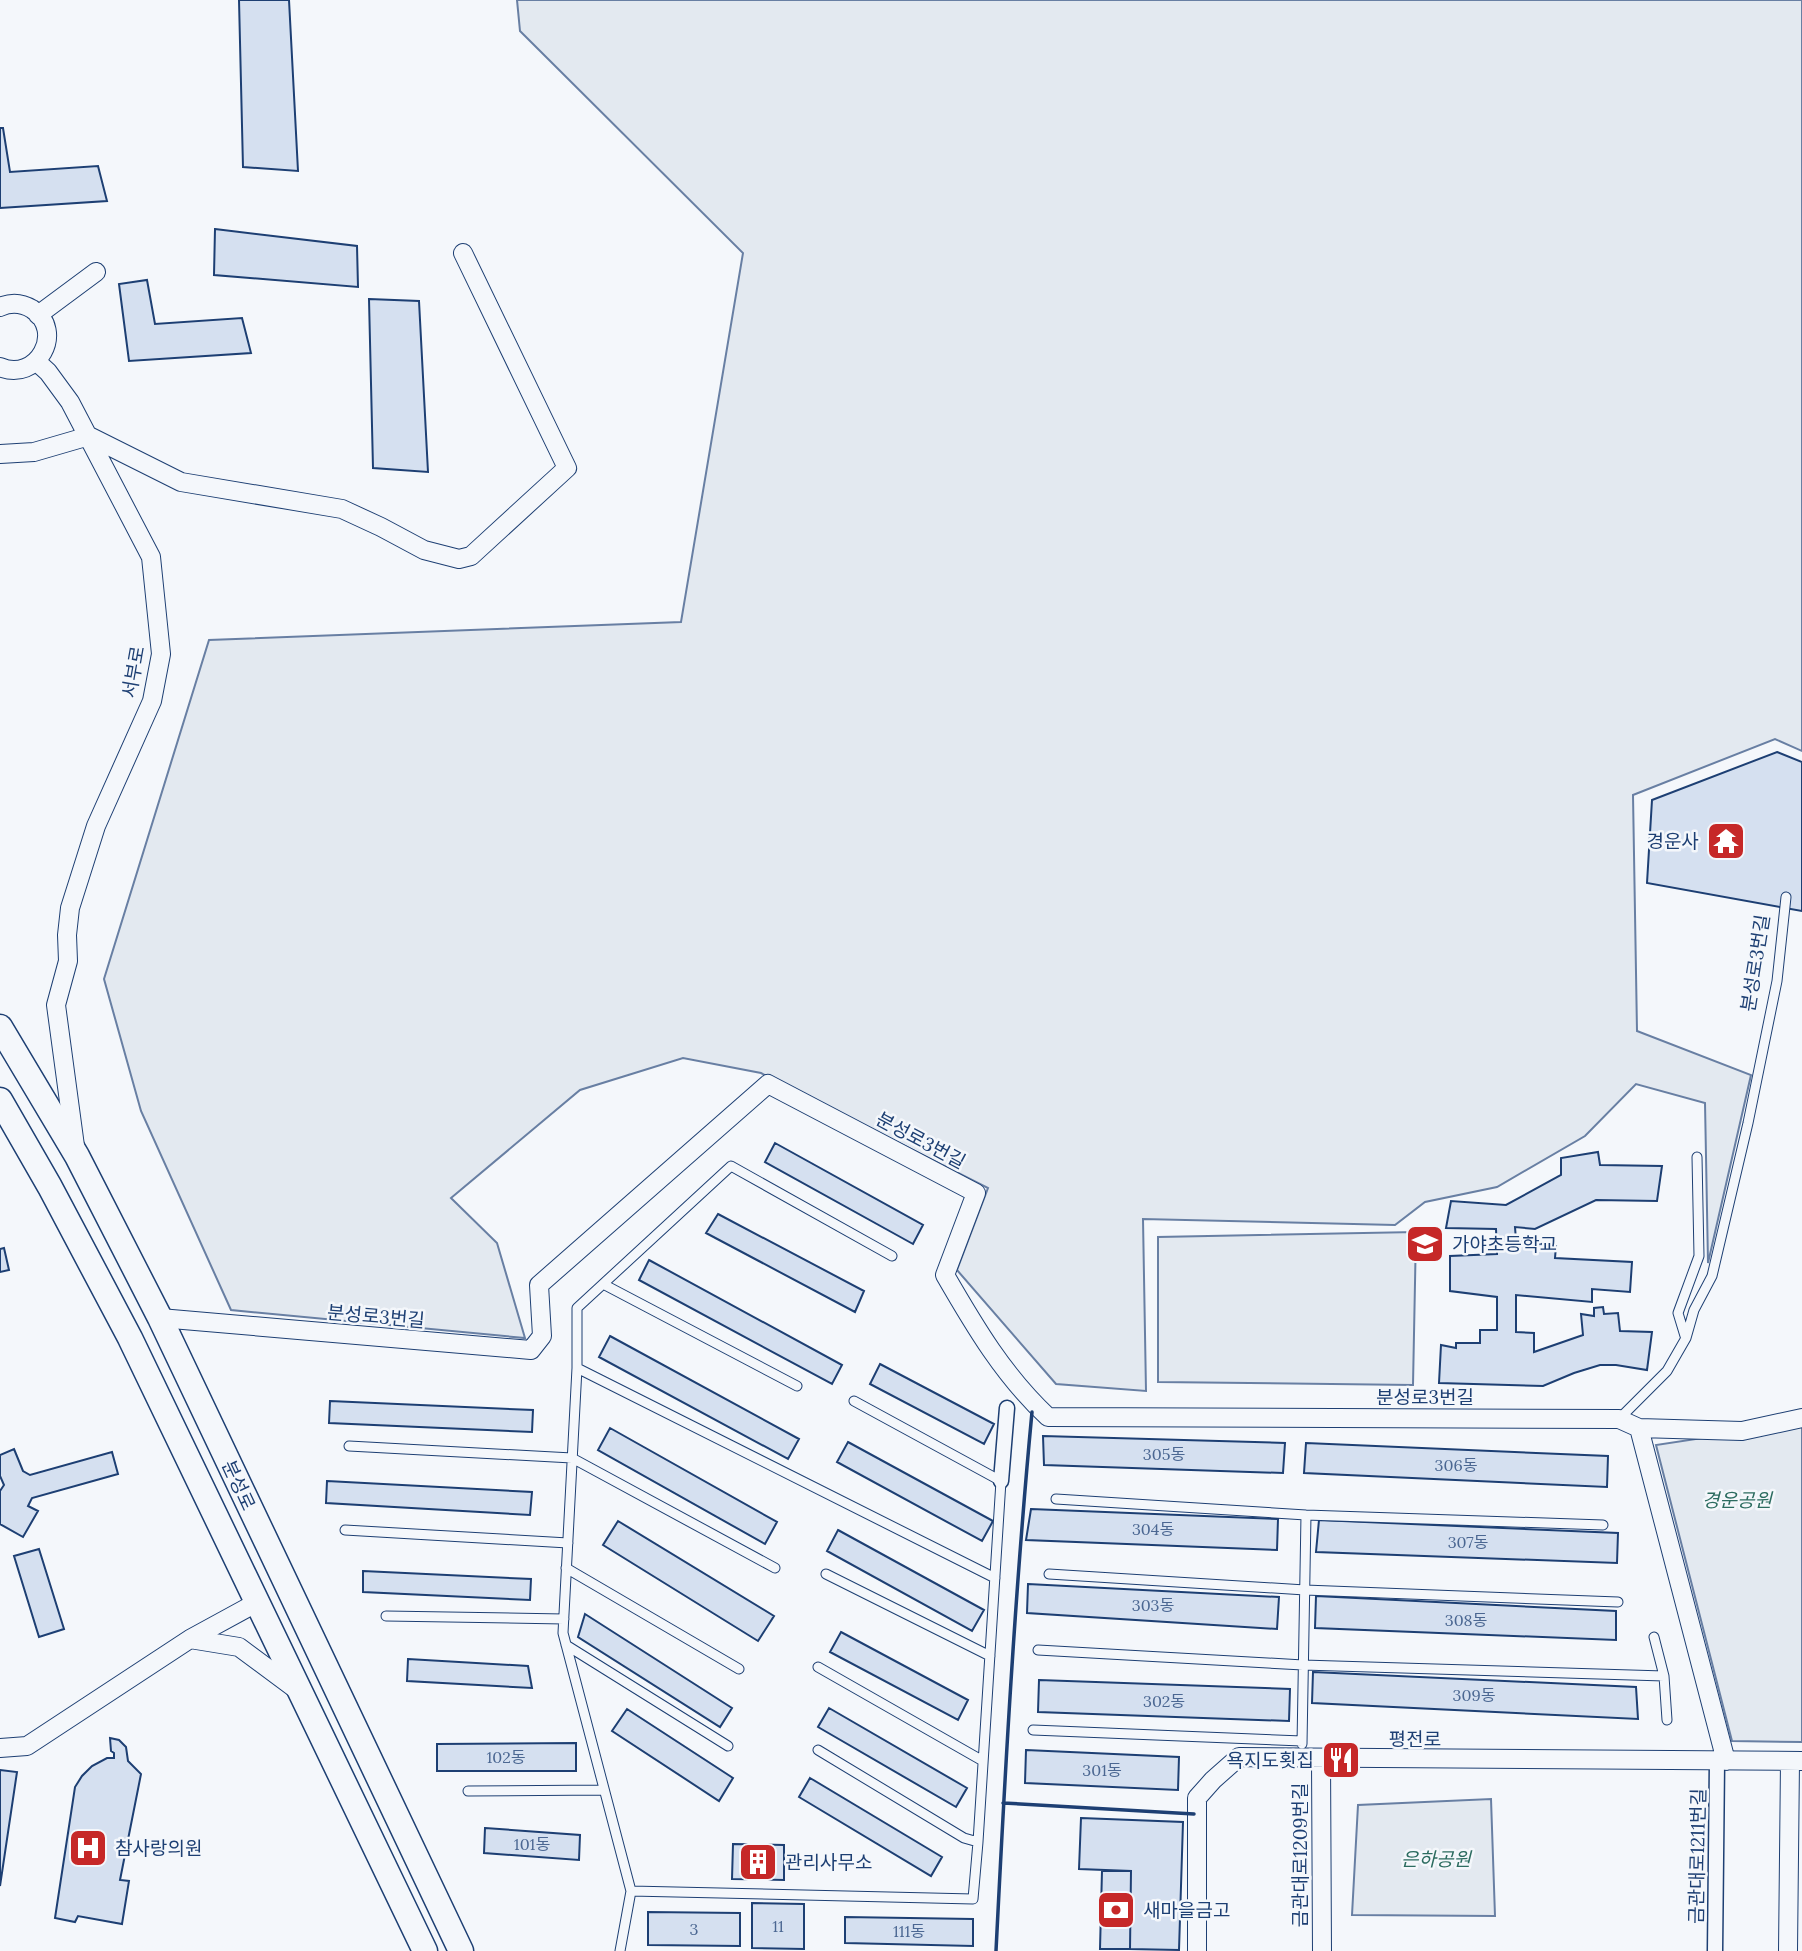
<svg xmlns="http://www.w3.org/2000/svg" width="1802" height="1951" font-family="Lora,'Noto Sans KR',serif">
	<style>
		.green { fill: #e3e9f0; stroke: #687fa3; stroke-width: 2 }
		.building { fill: #d5e0f0; stroke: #1d3f73; stroke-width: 2 }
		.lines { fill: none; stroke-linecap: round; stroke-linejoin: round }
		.service-casing { stroke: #1d3f73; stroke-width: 11 }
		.pedestrian-casing { stroke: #1d3f73; stroke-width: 17 }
		.minor-casing { stroke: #1d3f73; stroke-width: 20 }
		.secondary-casing { stroke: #1d3f73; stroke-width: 27 }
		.service { stroke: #f4f7fb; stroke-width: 9 }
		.pedestrian { stroke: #f4f7fb; stroke-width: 14 }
		.minor { stroke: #f4f7fb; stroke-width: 18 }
		.secondary { stroke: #f4f7fb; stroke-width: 24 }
		.wall { stroke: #1d3f73; stroke-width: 3.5 }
		.labels { text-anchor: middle; stroke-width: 5; stroke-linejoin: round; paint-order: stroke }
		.number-label { font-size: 16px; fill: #4b6792 }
		.street-label { font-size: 19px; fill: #1d3f73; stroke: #f4f7fb }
		.poi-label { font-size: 19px; fill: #1d3f73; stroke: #f4f7fb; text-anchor: start }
		.park-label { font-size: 19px; font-style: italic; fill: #2c6c60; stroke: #f4f7fb }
	</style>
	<rect width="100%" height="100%" fill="#f4f7fb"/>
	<path class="green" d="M517,0H1802V751L1775,739L1633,795L1637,1031L1751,1075L1708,1263L1705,1103L1636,1084L1585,1136L1497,1187L1425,1202L1395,1225L1143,1219L1146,1391L1056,1384L957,1270L988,1188L761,1073L683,1058L580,1090L451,1198L497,1243L525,1338L231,1310L141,1111L104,979L209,640L681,622L743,253L520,31Z
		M1416,1232L1413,1385L1158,1382V1237Z
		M1802,1423V1742L1732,1741L1656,1445Z
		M1491,1799L1495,1916L1352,1915L1358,1805Z"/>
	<path class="building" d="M239,0H289L298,171L243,167Z
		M0,128H3L10,172L98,166L107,201L0,208Z
		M215,229L357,246L358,287L214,275Z
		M147,280L155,324L242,318L251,353L129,361L119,284Z
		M369,299L419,301L428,472L373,468Z
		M1777,752L1802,762V911L1647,883L1652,800Z
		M775,1143L923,1225L913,1244L765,1162Z
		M1598,1152L1600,1165L1662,1166L1657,1201L1596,1200L1535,1229L1515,1227L1516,1240L1556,1246L1555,1258L1632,1262L1630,1292L1592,1289V1302L1516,1295V1332L1534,1333V1352L1583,1335L1581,1314L1594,1316V1308L1603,1307L1604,1314L1618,1313L1620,1331L1652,1332L1647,1370L1616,1365H1600L1574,1373L1543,1386L1439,1383L1441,1345L1456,1348V1343H1480V1330H1497V1297L1450,1291V1256L1497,1254L1496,1229L1446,1228L1451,1201L1506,1205L1561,1175V1158Z
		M718,1214L864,1291L855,1312L706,1233Z
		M4,1248L9,1270L0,1272V1249Z
		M649,1260L842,1365L832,1384L639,1280Z
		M610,1336L799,1439L788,1459L599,1357Z
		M880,1364L994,1424L984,1444L870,1384Z
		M330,1401L533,1410L532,1432L329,1423Z
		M610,1428L777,1522L765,1544L598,1450Z
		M1043,1436L1285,1443L1283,1473L1044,1465Z
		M848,1442L993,1521L982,1541L837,1462Z
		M1306,1443L1608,1456L1607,1487L1304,1473Z
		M14,1449L23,1471L30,1475L112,1452L118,1474L32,1498L28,1506L38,1511L23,1537L0,1524V1491L4,1485L0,1476V1455Z
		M327,1481L532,1492L530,1515L326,1503Z
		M1031,1509L1278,1519L1277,1550L1026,1540Z
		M1319,1520L1618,1533L1617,1563L1316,1552Z
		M618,1521L774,1616L758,1641L603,1545Z
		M838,1530L984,1610L972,1631L827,1551Z
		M39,1549L64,1629L39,1637L14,1556Z
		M363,1571L531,1579L530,1600L363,1592Z
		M1028,1584L1279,1597L1277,1629L1027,1613Z
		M1316,1596L1616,1611V1640L1315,1628Z
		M585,1614L732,1708L720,1727L578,1637Z
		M841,1632L968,1700L958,1720L830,1652Z
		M408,1659L528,1666L532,1688L407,1681Z
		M1313,1672L1636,1687L1638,1719L1312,1703Z
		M1039,1680L1290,1689L1289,1721L1038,1712Z
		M829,1708L967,1788L956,1807L818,1727Z
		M627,1709L733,1778L719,1801L612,1731Z
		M110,1738L119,1740L126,1747L128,1761L141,1774L120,1880L129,1881L122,1924L78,1916L75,1922L55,1918L75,1787L82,1776L92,1766L107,1758H114V1753L111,1751Z
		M576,1743V1771H437V1744Z
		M1026,1750L1179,1757L1178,1790L1025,1783Z
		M0,1770L17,1772L0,1886Z
		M810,1778L942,1857L931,1876L799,1797Z
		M1081,1818L1183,1822L1179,1950L1130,1949L1131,1871L1079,1869Z
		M485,1828L580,1835L579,1860L484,1853Z
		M733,1844L784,1845V1880L732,1879Z
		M1102,1871H1131L1130,1949H1100Z
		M752,1903L804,1904V1949L752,1948Z
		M648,1912L740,1913V1946L648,1945Z
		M845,1917L973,1919V1946L845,1943Z"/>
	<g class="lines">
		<defs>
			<path id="service" d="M603,1284L797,1386
				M1685,1336L1678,1313L1699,1256L1697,1157
				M577,1368L995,1578
				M854,1401L1001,1481L978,1842
				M1619,1419L1667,1371L1686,1338L1694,1310L1712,1276L1748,1123L1777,981L1786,897
				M349,1446L572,1458L775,1568
				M1056,1499L1306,1515L1603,1525
				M345,1530L568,1543
				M566,1568L739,1669
				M826,1574L990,1656
				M1049,1574L1305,1590L1618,1602
				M386,1616L564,1619
				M1654,1637L1664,1676L1667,1720
				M566,1645L728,1746
				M1038,1650L1303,1665L1664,1676
				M818,1667L983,1761
				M1033,1730L1302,1741
				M1302,1744L1306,1515
				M468,1791L604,1790
				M631,1891L563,1633L577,1368V1308L731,1166L892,1256
				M620,1951L631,1891L973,1899L978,1842L964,1838L818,1750"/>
			<path id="pedestrian" d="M1001,1481L1007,1408
				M1715,1951L1717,1762"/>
			<path id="minor" d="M0,307C11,302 22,303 32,309C66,331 37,383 0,367
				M38,315L96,272
				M37,362L48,372L70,402L151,557L161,654L152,701L96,826L70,908L67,935L68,961L56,1005L75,1146
				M0,454L34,452L89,436L181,482L342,509L381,527L424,550L459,559L471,556L567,468L463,253
				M160,1318L531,1350L542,1336L539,1285L768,1084L976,1193L945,1275C975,1327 1004,1376 1048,1417L1619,1419L1639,1428L1726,1761
				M1639,1428L1742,1431L1802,1418
				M190,1639L239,1647L297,1690
				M0,1748L27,1746L190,1639L256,1603
				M1321,1759L1322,1951
				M1197,1951V1798L1213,1780L1239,1757L1802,1761
				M1788,1951L1790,1761"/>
			<path id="secondary" d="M0,1027L77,1156L160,1318L461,1951
				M0,1100L50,1187L130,1338L425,1951"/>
		</defs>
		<use href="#service" class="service-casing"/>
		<use href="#pedestrian" class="pedestrian-casing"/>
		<use href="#minor" class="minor-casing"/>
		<use href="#secondary" class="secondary-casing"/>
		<use href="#service" class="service"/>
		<use href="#pedestrian" class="pedestrian"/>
		<use href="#minor" class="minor"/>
		<use href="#secondary" class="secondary"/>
		<path class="wall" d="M1003,1803L1194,1814
			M996,1951C1005,1771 1015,1591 1032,1412"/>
	</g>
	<defs>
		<symbol id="temple-square" viewBox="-11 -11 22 22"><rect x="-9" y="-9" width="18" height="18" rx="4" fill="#c62828" stroke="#f4f7fb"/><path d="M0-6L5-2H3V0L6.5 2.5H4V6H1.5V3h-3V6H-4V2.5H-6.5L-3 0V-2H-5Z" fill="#fff"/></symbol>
		<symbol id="school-square" viewBox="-11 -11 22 22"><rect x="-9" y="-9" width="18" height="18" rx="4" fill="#c62828" stroke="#f4f7fb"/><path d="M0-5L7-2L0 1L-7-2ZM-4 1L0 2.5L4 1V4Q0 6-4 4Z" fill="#fff"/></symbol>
		<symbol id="restaurant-square" viewBox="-11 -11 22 22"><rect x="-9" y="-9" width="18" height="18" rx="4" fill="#c62828" stroke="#f4f7fb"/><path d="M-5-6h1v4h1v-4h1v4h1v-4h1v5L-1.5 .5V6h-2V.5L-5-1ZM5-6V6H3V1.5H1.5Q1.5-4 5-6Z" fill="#fff"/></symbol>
		<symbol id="hospital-square" viewBox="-11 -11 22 22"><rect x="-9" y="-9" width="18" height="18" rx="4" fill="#c62828" stroke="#f4f7fb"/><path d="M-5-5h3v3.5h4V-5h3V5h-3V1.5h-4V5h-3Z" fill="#fff"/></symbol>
		<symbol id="building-square" viewBox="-11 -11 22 22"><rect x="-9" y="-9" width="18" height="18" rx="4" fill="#c62828" stroke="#f4f7fb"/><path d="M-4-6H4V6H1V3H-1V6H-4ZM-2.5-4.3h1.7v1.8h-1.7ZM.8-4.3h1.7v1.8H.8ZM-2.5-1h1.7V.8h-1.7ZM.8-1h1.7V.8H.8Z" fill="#fff"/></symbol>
		<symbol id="bank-square" viewBox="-11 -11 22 22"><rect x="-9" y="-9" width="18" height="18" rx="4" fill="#c62828" stroke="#f4f7fb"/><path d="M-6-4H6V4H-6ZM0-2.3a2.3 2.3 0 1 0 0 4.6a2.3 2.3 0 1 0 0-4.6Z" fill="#fff"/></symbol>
	</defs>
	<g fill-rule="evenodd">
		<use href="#temple-square" x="1704" y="819" width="44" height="44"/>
		<use href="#school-square" x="1403" y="1222" width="44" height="44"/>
		<use href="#restaurant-square" x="1319" y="1738" width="44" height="44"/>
		<use href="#hospital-square" x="66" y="1826" width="44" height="44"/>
		<use href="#building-square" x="736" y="1840" width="44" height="44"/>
		<use href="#bank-square" x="1094" y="1888" width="44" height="44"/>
	</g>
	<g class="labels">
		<g class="number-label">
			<text x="1164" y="1460">305동</text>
			<text x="1456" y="1471">306동</text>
			<text x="1153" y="1535">304동</text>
			<text x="1468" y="1548">307동</text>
			<text x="1153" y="1611">303동</text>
			<text x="1466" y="1626">308동</text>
			<text x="1474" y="1701">309동</text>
			<text x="1164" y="1707">302동</text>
			<text x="506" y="1763">102동</text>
			<text x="1102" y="1776">301동</text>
			<text x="532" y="1850">101동</text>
			<text x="778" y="1932">11</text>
			<text x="694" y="1935">3</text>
			<text x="909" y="1937">111동</text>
		</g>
		<g class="street-label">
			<text transform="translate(133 672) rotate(-80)" y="7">서부로</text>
			<text transform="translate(1755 963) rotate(-81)" y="7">분성로3번길</text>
			<text transform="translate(921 1140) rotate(28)" y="7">분성로3번길</text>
			<text transform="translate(376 1316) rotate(5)" y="7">분성로3번길</text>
			<text x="1425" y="1404">분성로3번길</text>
			<text transform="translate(239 1485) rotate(65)" y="7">분성로</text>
			<text x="1415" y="1746">평전로</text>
			<text transform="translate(1300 1855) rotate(-90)" y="7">금관대로1209번길</text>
			<text transform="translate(1697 1856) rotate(-89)" y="7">금관대로1211번길</text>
		</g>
		<g class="poi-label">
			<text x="1699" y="848" text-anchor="end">경운사</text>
			<text x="1452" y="1251">가야초등학교</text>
			<text x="1314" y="1767" text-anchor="end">욕지도횟집</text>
			<text x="115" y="1855">참사랑의원</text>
			<text x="785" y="1869">관리사무소</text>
			<text x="1143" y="1917">새마을금고</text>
		</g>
		<g class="park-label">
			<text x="1737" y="1507">경운공원</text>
			<text x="1436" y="1866">은하공원</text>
		</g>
	</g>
</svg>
